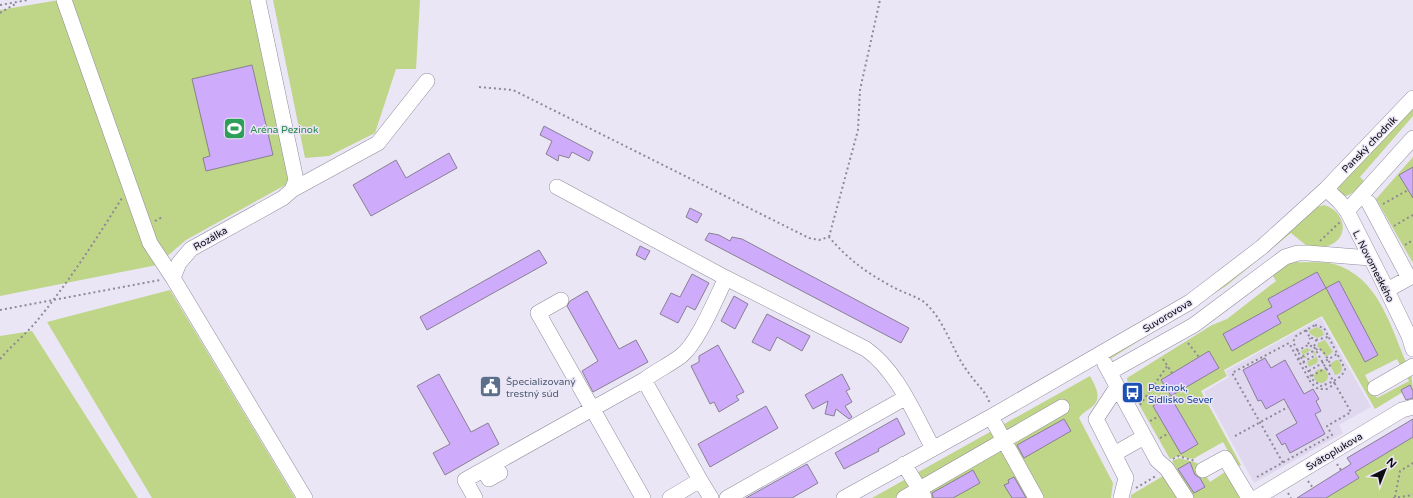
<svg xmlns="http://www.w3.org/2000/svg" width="1413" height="498" font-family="'Varela Round',sans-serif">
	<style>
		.built { fill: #dfd8ee }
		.green { fill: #bfd587 }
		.building { fill: #cfabfc; stroke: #878190 }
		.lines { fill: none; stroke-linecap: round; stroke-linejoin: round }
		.minor-casing { stroke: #918d9c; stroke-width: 16 }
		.path { stroke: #8d8995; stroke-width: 2; stroke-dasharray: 2 3; stroke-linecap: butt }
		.minor { stroke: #fff; stroke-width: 15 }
		.labels { text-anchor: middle; stroke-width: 3; stroke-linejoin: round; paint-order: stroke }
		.leisure-label { font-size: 10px; fill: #27864d; stroke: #ebe6f6; text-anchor: start }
		.street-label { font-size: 10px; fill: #0d0c11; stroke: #ebe6f6 }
		.service-label { font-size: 10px; fill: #4e5e75; stroke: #ebe6f6; text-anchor: start }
		.transit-label { font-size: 10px; fill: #164399; stroke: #ebe6f6; text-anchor: start }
	</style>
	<rect width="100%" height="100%" fill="#ebe6f6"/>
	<path class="built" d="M1321,318L1371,407L1339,425L1343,433L1254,483L1204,392L1229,377L1226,371Z"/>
	<path class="green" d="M59,0H252L289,183L186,240L157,265L0,296V10Z
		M273,0H420L416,69H396L375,133L329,156L305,158Z
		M1413,108V116L1360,177L1364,181C1358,188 1342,207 1338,187Z
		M1413,157V263L1376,199Z
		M1324,205C1348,212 1350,242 1324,247C1319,248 1313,247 1308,247L1291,233L1226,286L1110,359V355L1317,207Z
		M1295,262C1308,263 1322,261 1334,264C1378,277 1390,325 1406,362L1400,365L1397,359L1365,375L1377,398L1409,381L1405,374L1411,372L1413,390L1411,387L1375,409L1322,316L1224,370L1227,376L1201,391L1241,465L1237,467L1223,442L1193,459L1178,456L1170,459L1128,385L1127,378L1212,325L1227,319L1276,281L1271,273L1284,264Z
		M170,290L295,498H152L47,322Z
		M1317,327L1322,330L1324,335L1317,338L1309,333L1310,330Z
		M32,331L138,498H0V336Z
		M1325,340L1333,352L1326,357L1317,346L1318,343Z
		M1307,348L1314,351L1318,360L1317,363L1309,367L1307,362L1316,357L1311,350L1304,354L1307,358H1304L1301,351Z
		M1336,360H1338C1343,366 1344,373 1335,375L1330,364Z
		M1314 376a7 7 0 1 1 14 0a7 7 0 1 1-14 0Z
		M1090,376C1094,384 1103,397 1093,406C1087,411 1083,412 1079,418L1113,483L1111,498H872Z
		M1413,437V498H1326L1359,478L1355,471Z
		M1179,458L1197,463L1210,482L1225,472L1241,498H1194L1172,461Z
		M1163,476L1177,498H1131V495Z"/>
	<path class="building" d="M252,65L273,155L206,171L203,158L210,156L192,79Z
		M544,126L593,152L589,161L572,152L569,158L559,155L558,161L546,154L552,141L540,135Z
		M449,153L457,168L371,216L353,185L396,160L406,178Z
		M1413,167V198L1399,175Z
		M690,208L702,214L697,223L686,217Z
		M709,233L719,235L730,241L732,237L742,239L909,328L901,343L705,240Z
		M640,246L650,251L645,260L636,255Z
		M539,250L547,263L427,330L420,317Z
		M1317,272L1326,288L1277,316L1281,323L1232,351L1223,334L1272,307L1268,299Z
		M692,274L709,283L695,310L687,306L678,323L660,314L671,293L680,297Z
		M1339,281L1378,355L1365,362L1326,288Z
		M587,291L619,349L636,340L648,362L593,392L582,371L598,361L567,306L570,301Z
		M734,296L748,304L735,329L721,321Z
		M767,314L810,336L802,351L777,337L770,351L752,342Z
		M718,345L744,392L736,396L739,400L719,412L714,402L710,404L691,366L699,362V356Z
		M1209,351L1219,368L1171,396L1161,380Z
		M1265,358L1271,368L1285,360L1304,394L1313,389L1319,399L1316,401L1321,411L1315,414L1325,434L1290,453L1285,443L1282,445L1276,435L1297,423L1284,399L1266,409L1261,400L1258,401L1243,370Z
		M439,374L471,432L488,423L499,444L445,475L433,453L450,444L417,386Z
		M842,374L850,389L846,391L852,402L845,406L852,417L849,419L836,409L834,416L825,414L828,401L813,409L805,395Z
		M1410,385L1413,391V398L1406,400L1401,390Z
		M1170,396L1198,444L1181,454L1153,406Z
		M766,406L778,428L710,467L698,444Z
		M897,418L905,434L878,449L879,451L844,469L835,453Z
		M1064,419L1071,431L1024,458L1017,445Z
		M1413,419V437L1355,472L1359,478L1326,498H1297L1351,464L1347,458Z
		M1190,462L1195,475L1200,478L1205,487L1194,493L1178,469Z
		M807,464L818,483L792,498H746Z
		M973,470L980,483L953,498H933L932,493Z
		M1014,477L1026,498H1012L1004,485L1009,483L1008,480Z"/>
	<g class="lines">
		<defs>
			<path id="minor" d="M64,0L150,243L173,278L305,498
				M557,187L726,278L866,349C898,372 914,414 933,448
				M1326,189L1339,201L1347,211L1382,280L1409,336L1413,349
				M292,190L378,143L427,81
				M1369,203L1409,278L1387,290
				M1347,211L1413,138
				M173,278L179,263L191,249L283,198L292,190L296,180L258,0
				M561,300L538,313L643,498
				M1105,364L1157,460L1167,469L1186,498
				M1110,372L1194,325L1285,257L1298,253H1308L1370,258
				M644,380C656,371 669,365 681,356C698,343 716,298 726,278
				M1117,387L1096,419L1126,478L1121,498
				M1375,388L1413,366
				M991,417L1036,498
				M1114,454L1144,437
				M904,464L924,497
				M484,470L489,479L500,473
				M1203,470L1225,458L1249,498
				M475,498L465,480L644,380L700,480
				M670,498L700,480L711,498
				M727,498L905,398
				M844,498L994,415L1190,302L1262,247L1326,189L1413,98
				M904,498L1062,407
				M1256,498L1402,410L1413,407"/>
		</defs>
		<use href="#minor" class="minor-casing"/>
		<path class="path" d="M0,5L28,0
			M0,13L17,3
			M479,87L513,90L809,238L819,240L829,237C849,260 864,271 891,286C901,292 914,295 924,302C945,320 952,351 968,372C976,384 986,391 990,404
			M1383,204L1408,190
			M155,221L162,217
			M1394,226L1413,215
			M829,237L858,130L860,90L880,0
			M1320,241L1340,222
			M1405,245L1413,240
			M0,310L160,280
			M1315,325L1324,328L1345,369C1343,378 1330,383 1321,386L1313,380L1293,342L1296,336Z
			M1306,330L1310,338H1313L1316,340L1314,347L1308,345L1310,338
			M1316,340L1328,337
			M1188,343L1199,357
			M1314,347L1335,384
			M1297,351L1308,345
			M0,359C11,346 25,335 36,322C68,283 95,241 122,198
			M1163,359L1172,373
			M1298,359L1319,348L1325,354L1331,365L1308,378
			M1303,362L1314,356
			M1309,371L1337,354
			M1140,405L1168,365
			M1150,421L1159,416
			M1235,436L1288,407
			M1160,438L1169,433
			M1173,459L1178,456L1195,461
			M1337,464L1341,470
			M1257,477L1332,435L1327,426L1351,412L1335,384L1327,389H1318L1311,383L1289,343L1232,373L1283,463
			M1308,481L1313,488
			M1136,488L1156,476
			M1288,493L1291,498
			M1395,497L1400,471L1413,463
			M1393,498L1413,495"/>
		<use href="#minor" class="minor"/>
	</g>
	<defs>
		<symbol id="stadium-square" viewBox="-11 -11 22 22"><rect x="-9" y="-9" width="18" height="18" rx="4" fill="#2e9e5b" stroke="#ebe6f6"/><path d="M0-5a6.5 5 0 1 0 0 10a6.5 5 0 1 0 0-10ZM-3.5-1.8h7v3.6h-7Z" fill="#fff"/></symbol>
		<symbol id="civic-square" viewBox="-11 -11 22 22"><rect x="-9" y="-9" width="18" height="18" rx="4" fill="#5c6f8a" stroke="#ebe6f6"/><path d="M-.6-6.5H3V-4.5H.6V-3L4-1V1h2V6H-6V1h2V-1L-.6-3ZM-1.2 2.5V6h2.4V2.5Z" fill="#fff"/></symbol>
		<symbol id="bus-square" viewBox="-11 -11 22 22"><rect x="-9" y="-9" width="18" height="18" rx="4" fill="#1a4fb4" stroke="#ebe6f6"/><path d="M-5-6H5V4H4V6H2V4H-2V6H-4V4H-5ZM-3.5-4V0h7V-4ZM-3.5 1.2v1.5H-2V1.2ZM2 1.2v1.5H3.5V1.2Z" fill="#fff"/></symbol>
	</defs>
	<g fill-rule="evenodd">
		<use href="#stadium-square" x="222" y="116" width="25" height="25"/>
		<use href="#civic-square" x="478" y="374" width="25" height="25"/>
		<use href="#bus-square" x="1120" y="380" width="25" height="25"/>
	</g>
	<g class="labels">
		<g class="leisure-label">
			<text x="250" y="133">Aréna Pezinok</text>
		</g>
		<g class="street-label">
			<text transform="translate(1369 144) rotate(-46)" y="4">Panský chodník</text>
			<text transform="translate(210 238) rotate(-30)" y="4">Rozálka</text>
			<text transform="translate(1374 266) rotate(63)" y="4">L. Novomeského</text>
			<text transform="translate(1167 315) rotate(-31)" y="4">Suvorovova</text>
			<text transform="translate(1334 451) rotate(-31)" y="4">Svätoplukova</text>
		</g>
		<g class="service-label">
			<text x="506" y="385">Špecializovaný<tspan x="506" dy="12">trestný súd</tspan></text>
		</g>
		<g class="transit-label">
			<text x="1148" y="391">Pezinok,<tspan x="1148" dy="12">Sídlisko Sever</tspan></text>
		</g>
	</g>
	<g transform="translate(1385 470) rotate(43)" stroke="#ebe6f6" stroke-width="3" paint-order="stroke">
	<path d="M0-3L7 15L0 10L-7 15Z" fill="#0d0c11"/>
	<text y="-6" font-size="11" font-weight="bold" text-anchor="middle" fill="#0d0c11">N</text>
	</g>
</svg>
